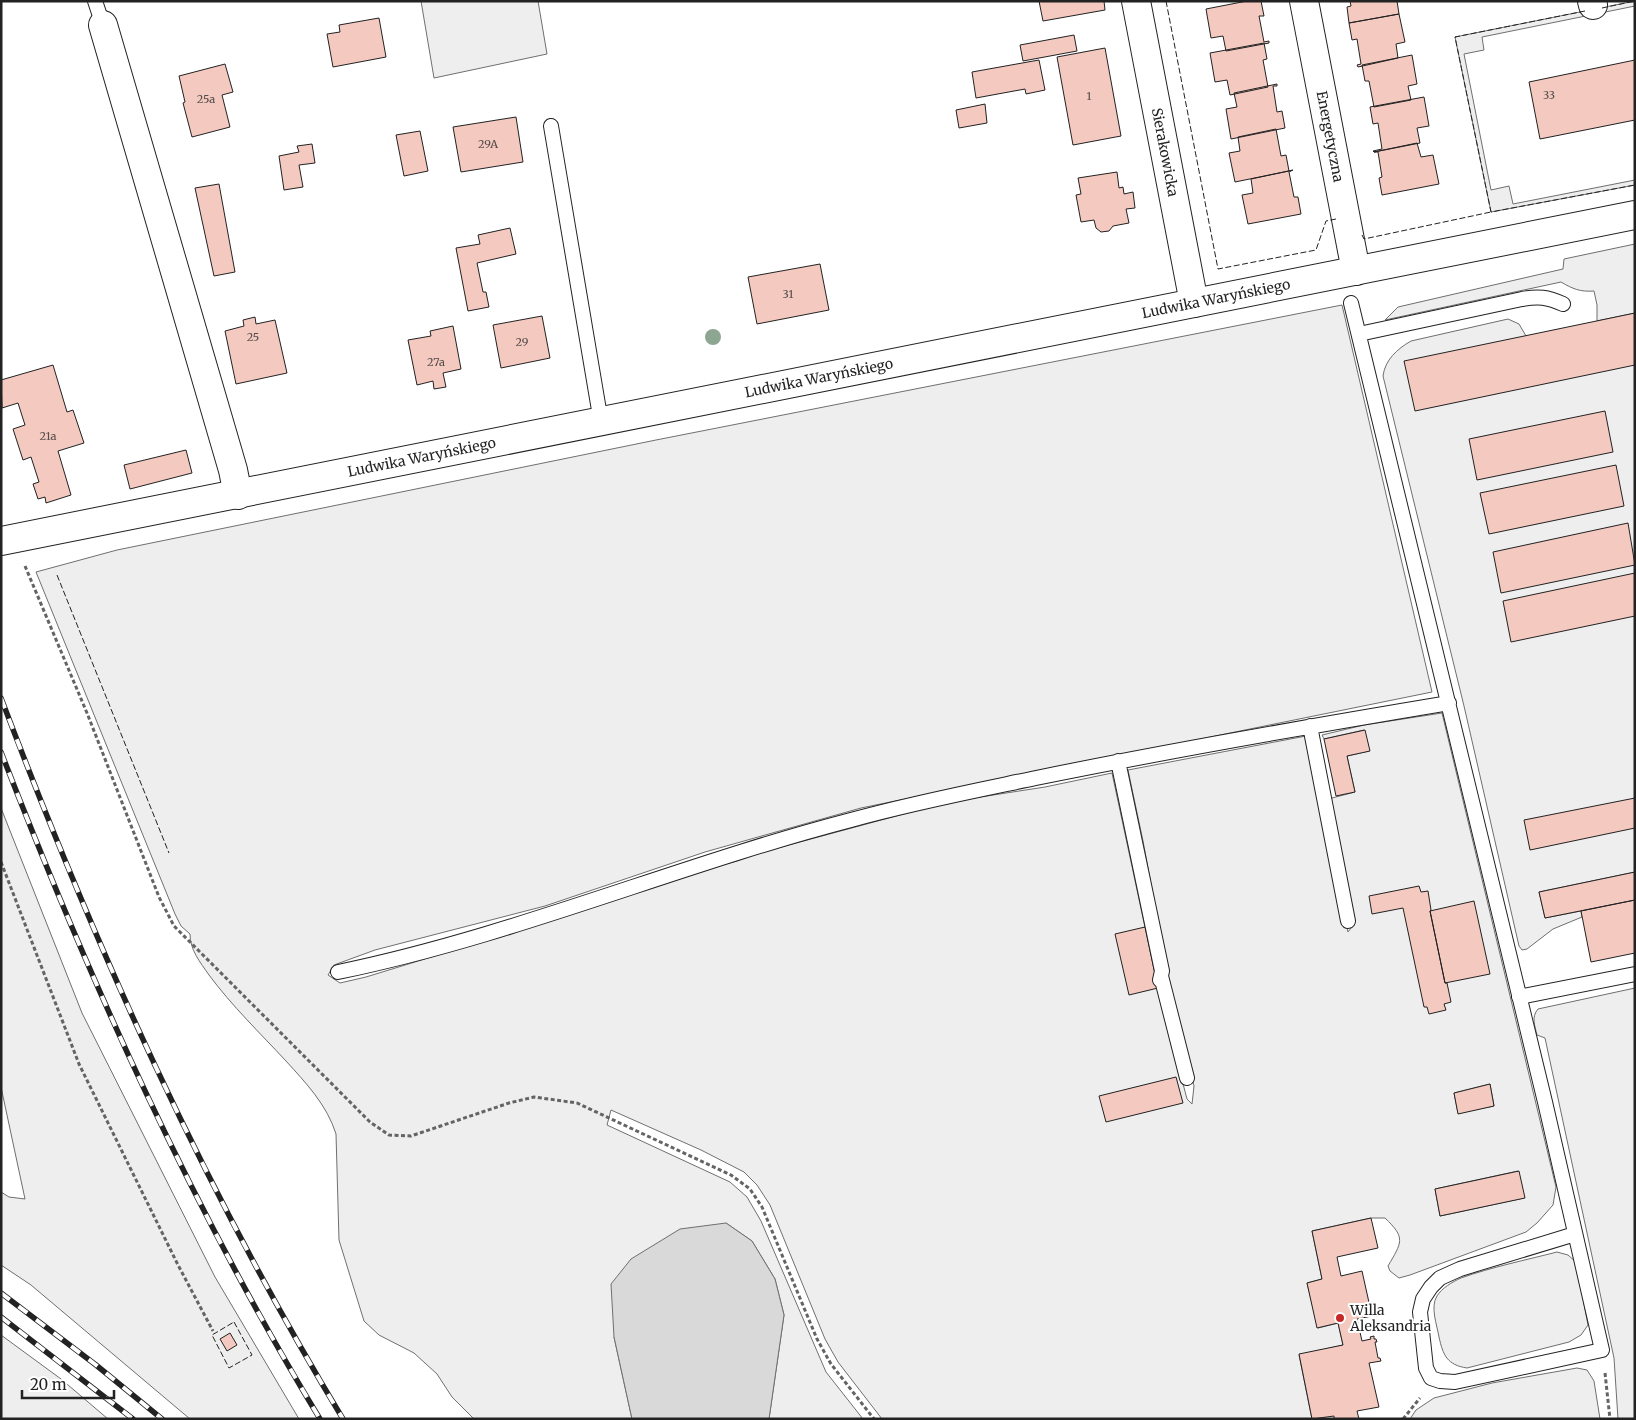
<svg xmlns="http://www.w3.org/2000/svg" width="1636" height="1420" font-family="Merriweather,serif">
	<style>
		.green { fill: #eee; stroke: #6f6f6f; fill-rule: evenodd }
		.water { fill: #d9d9d9; stroke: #6f6f6f }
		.building { fill: #f3c9c0; stroke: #222 }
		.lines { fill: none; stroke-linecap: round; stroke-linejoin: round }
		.service-casing { stroke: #222; stroke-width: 16 }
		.minor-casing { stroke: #222; stroke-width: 30 }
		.path { stroke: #646464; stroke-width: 3; stroke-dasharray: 4 2.5; stroke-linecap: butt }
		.service { stroke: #fff; stroke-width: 14 }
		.minor { stroke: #fff; stroke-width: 28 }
		.rail-casing { stroke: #222; stroke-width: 5.5 }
		.rail { stroke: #fff; stroke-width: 4; stroke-dasharray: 11; stroke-linecap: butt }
		.fence { stroke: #222; stroke-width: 1; stroke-dasharray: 6 2.5; stroke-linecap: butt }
		.tree { fill: #8da692 }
		.poi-dot { fill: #c62828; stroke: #fff; stroke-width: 2 }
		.labels { text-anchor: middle; stroke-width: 4; stroke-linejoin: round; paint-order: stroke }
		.number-label { font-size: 11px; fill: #564c4a }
		.street-label { font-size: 14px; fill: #222; stroke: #fff }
		.poi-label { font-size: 14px; fill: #222; stroke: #fff; text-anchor: start }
	</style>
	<rect width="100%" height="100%" fill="#fff"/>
	<path class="green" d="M421,1H538L547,54L434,78Z
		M1635,1V6L1482,37L1484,50L1464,54L1491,190L1509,186L1513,204L1635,180V185L1491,212L1455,37Z
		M1635,244V313L1597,321V305L1594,291C1580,292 1573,289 1561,282L1385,320L1398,307L1563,269L1564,259Z
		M1342,305L1432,692L861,808L705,852L545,906L375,950L334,965L328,975L340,983L366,977L513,932L699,871L737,861L759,853L948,802L1045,787L1112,773L1158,988L1187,1099L1192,1104L1194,1086L1170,987L1143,841L1128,770L1306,736L1348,932L1351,928L1352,921L1329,802L1332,798L1355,792L1347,756L1369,751L1364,730L1324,739L1322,735L1364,725L1442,713L1556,1187L1553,1205L1537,1223L1526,1232L1410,1275L1399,1278L1390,1271L1388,1266C1402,1242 1406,1238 1385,1218H1371L1312,1231L1322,1279L1307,1283L1318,1328L1338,1323L1343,1345L1299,1355L1312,1419H882L838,1362L825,1339L770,1205L757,1185L744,1172L701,1150L611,1110L607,1125L730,1182L747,1197L761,1221L826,1372L863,1419H769L784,1315L775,1279L752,1241L726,1223L614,1337L632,1419H474L452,1397L437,1374L414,1353L379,1335L364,1321L339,1240L336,1134C327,1105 306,1083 286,1061C260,1033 232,1006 209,975C200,962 190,950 190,934L181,926L175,914L36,572L117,550L656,440ZM1490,1084L1494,1106L1458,1113L1454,1093ZM1518,1171L1524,1198L1440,1216L1435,1189Z
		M1508,319L1519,324L1526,336L1635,365V872L1539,892L1545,918L1581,911L1582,917L1553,929L1527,949L1522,950L1519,946L1464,706L1383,376C1385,360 1397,349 1411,341Z
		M1,808L82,1013L215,1277L299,1419H190L31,1285L1,1265V1192L9,1197L25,1199L1,1087Z
		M1635,988V1419H1618L1614,1358L1545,1038L1537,1035C1535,1026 1531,1017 1538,1009Z
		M1557,1252L1568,1255L1576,1262L1588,1325L1581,1335L1569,1342L1467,1368C1447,1365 1443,1355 1439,1337C1437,1325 1430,1307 1437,1296C1442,1288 1452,1282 1461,1278C1492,1267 1526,1260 1557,1252Z
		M1,1335L61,1379L108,1419H1Z
		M1577,1368L1587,1370L1594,1381L1600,1419H1410L1416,1410L1434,1398L1492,1383Z"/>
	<path class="water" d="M726,1223L752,1241L775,1279L784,1315L769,1419H632L614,1337L611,1284L631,1259L680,1229Z"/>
	<path class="building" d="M1039,1H1104L1105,10L1043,21Z
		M1247,1H1261L1264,16H1259L1264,42L1269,41V43L1226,51L1223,36L1211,38L1206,9Z
		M1350,1H1397L1399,14L1349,23L1347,7L1351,6Z
		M1399,14L1405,42L1396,44L1398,58L1358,67L1357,65L1361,64L1357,39L1352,40L1349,23Z
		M379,18L386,57L333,67L327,34L340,32L339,25Z
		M1074,35L1077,51L1023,61L1020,45Z
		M1264,43L1267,59L1263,60L1268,87L1230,95L1227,80L1215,82L1210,53Z
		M1105,48L1121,136L1073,145L1057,57Z
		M1412,55L1417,84L1408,86L1411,100L1374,107L1369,81H1365L1362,65Z
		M1039,60L1045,90L1026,94L1025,89L976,98L972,72Z
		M1635,60V120L1540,139L1529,82Z
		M225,64L233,92L222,95L230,127L192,137L183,103L185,102L179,76Z
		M1277,84V86H1273L1277,112L1282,111L1285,128L1231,139L1226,109L1237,107L1234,93Z
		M1424,97L1429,126L1417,128L1420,143L1374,152L1373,151L1382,149L1378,123L1373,124L1370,107Z
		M985,104L987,123L959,128L956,110Z
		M516,117L523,162L461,172L453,127Z
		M1276,129L1281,156L1286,155L1289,171L1235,182L1229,153L1240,151L1238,137Z
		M420,131L428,171L404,176L396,135Z
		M1417,143L1421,157L1433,155L1439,184L1382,195L1379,178L1382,177L1378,152H1374Z
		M312,144L315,163L299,165L303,187L284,190L279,156L299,152L297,146Z
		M1293,170L1289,172L1294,197H1298L1301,214L1248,224L1242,195L1253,193L1251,179Z
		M1117,172L1119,188L1123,187L1124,194L1133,192L1135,208L1126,209L1129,223L1113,226L1109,231L1101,232L1096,228L1094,220L1081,222L1076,195L1081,194L1078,178Z
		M219,184L235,272L214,276L195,188Z
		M510,228L516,254L477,263L483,292H486L489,307L468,311L456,248L480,244L478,235Z
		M820,264L829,310L757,324L748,277Z
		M1635,313V365L1415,411L1404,361Z
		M542,316L550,358L501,368L493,325Z
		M255,317L256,324L275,320L287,373L236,384L225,331L244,326L243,320Z
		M453,326L461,369L443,373L446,387L434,389L433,381L417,385L408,340L431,336L430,331Z
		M53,365L67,412L73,410L84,443L58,451L71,495L46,503L45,497L38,499L33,484L39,482L31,457L23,460L13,429L25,425L18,403L2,408L1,380Z
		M1605,411L1613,452L1477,480L1469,439Z
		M186,450L192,473L130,489L124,465Z
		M1616,465L1624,506L1489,534L1480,493Z
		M1628,523L1635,565L1501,593L1493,552Z
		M1635,573V616L1511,642L1503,601Z
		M1365,730L1370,751L1347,756L1355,792L1336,796L1324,739Z
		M1635,798V828L1530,850L1524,820Z
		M1635,872V900L1545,918L1539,892Z
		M1419,886L1421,892L1428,891L1431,910L1430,911L1445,983H1447L1451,1002L1444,1004L1446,1010L1429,1014L1427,1007H1424L1403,908L1372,914L1369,896Z
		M1635,900V953L1591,962L1581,911Z
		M1474,901L1490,974L1445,983L1430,911Z
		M1145,927L1158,988L1129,995L1115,934Z
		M1176,1077L1183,1103L1106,1122L1099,1096Z
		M1490,1084L1494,1106L1458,1114L1454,1093Z
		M1519,1171L1525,1198L1440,1216L1435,1189Z
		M1371,1218L1378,1248L1337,1257L1341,1276L1362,1271L1372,1316L1357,1319L1362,1341L1371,1339L1370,1337L1374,1336V1339H1376L1377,1342H1375L1378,1358H1380L1381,1361L1369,1363L1379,1407L1357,1411L1359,1419H1334V1416L1312,1419L1299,1354L1343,1345L1338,1323L1317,1328L1307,1283L1322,1279L1312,1231Z
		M230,1333L237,1345L227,1351L220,1339Z"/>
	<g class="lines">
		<defs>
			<path id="service" d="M95,1L103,25
				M551,126L601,422
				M1351,303L1545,1102L1602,1350L1455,1382L1440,1381L1431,1378L1426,1368L1420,1312L1423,1299L1431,1287L1440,1278L1460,1269L1575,1234
				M1359,334L1522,299C1539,296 1547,297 1563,304
				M1310,726L1348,921
				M1118,761L1162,971L1160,980
				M338,972C513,936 678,865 851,820C912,803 974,791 1036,778C1173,750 1311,726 1449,703
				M1161,976L1187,1078
				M1519,997L1635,974"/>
			<g id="minor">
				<path id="s1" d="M1136,1L1194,303"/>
				<path id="s2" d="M1304,1L1356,271"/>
				<path d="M1592,1L1593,5"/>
				<path d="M103,25L233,470L238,495"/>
				<path id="s3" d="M1,541L1635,215"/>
			</g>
		</defs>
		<use href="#service" class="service-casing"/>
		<use href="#minor" class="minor-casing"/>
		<path class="path" d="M25,566L87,713L159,897L174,926L370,1122L389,1135L411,1136L509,1103L534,1097L577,1103L731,1175L750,1189L762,1207L817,1339L831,1364L874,1419
			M1,862L79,1064L178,1265L213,1331
			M1605,1373L1610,1419
			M1403,1419L1420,1398"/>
		<use href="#service" class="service"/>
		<use href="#minor" class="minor"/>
		<defs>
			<path id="rail" d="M1,698C96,949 204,1189 343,1419
				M1,752C90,982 192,1208 320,1419
				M1,1293L96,1365L162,1419
				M1,1317L133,1419"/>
		</defs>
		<use href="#rail" class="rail-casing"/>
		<use href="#rail" class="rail"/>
		<path class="fence" d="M1166,1L1218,269L1316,250L1326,221L1336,219
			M1602,8L1635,1
			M1585,11L1455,37L1491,212L1635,185
			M1362,235L1364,239L1491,212
			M57,575L169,853
			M234,1322L252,1355L229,1368L212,1335Z"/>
	</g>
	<circle class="tree" cx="713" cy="337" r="8"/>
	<circle class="poi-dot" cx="1340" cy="1318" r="5"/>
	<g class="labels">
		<g class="number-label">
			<text x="1549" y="99">33</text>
			<text x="1089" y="100">1</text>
			<text x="206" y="103">25a</text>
			<text x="488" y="148">29A</text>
			<text x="788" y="298">31</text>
			<text x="253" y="341">25</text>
			<text x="522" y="346">29</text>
			<text x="436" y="366">27a</text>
			<text x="48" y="440">21a</text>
		</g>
		<g class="street-label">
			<text dy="5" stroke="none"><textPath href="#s2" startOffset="138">Energetyczna</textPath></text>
			<text dy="5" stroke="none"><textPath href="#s1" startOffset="154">Sierakowicka</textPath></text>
			<text dy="5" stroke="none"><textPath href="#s3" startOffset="1239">Ludwika Waryńskiego</textPath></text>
			<text dy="5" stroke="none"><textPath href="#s3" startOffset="834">Ludwika Waryńskiego</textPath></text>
			<text dy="5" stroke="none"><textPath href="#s3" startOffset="429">Ludwika Waryńskiego</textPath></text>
		</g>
		<g class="poi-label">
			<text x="1350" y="1315">Willa<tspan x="1350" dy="16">Aleksandria</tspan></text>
		</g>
	</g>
	<rect width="1636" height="1420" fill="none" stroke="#222222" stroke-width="5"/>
	<path d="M22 1390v8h92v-8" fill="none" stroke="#222222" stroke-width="2.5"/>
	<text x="30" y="1390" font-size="15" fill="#222222" stroke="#ffffff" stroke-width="4" paint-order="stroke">20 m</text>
</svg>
